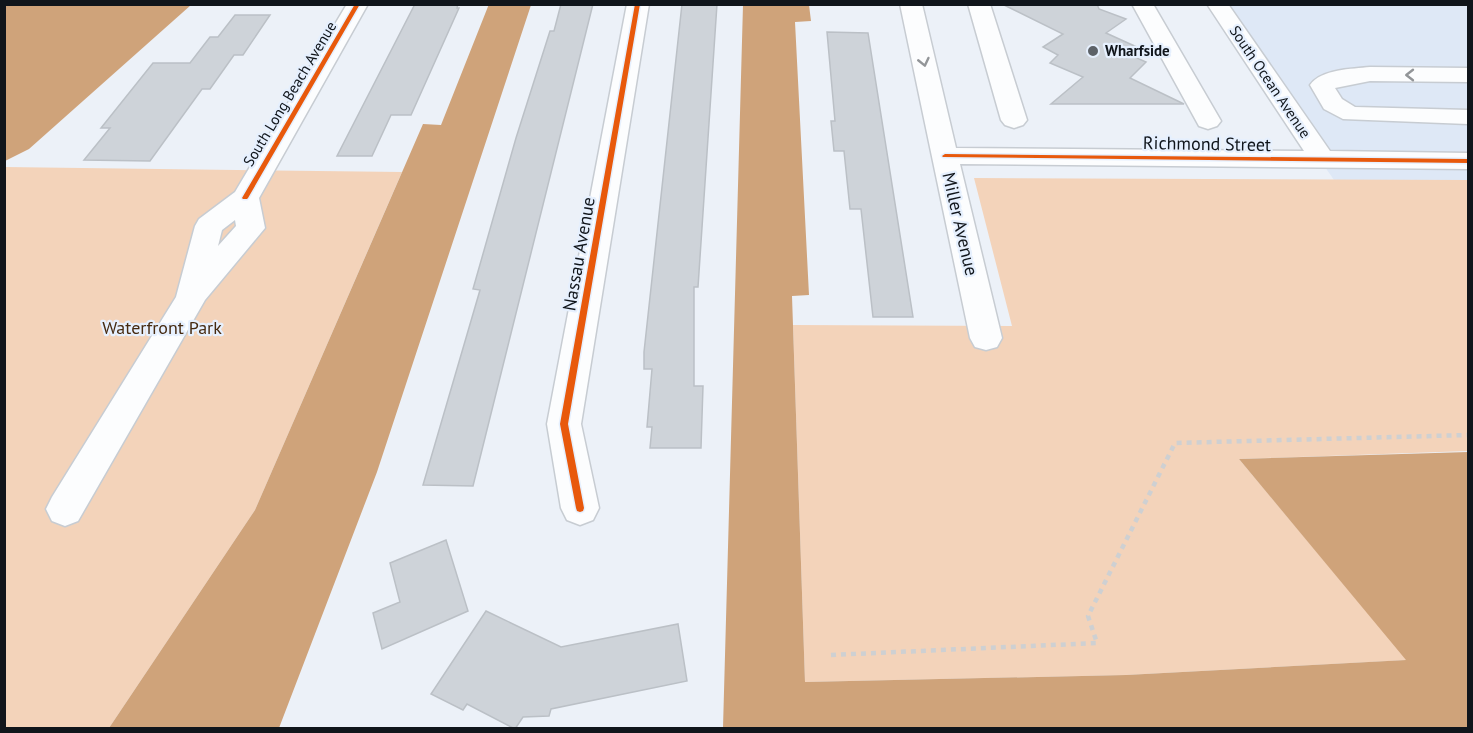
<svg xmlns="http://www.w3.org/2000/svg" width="1473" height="733" font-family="'PT Sans',sans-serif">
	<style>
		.built { fill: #dee8f6 }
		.green { fill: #f3d3ba }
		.water { fill: #cfa37a }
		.building { fill: #ced3d9; stroke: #bbc0c6; stroke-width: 1.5 }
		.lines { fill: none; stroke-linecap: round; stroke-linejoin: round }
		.minor-casing { stroke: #c7ccd2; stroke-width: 3 }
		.path { stroke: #ced0d2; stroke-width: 4.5; stroke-dasharray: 5 5; stroke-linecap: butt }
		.minor { fill: #fcfdfe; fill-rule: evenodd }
		.cycleway-casing { stroke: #e6f0fe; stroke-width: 3 }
		.cycleway { fill: #e8590c; fill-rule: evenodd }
		.oneway { stroke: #929598 }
		.poi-dot { fill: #5d6268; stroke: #e6f0fe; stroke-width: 2 }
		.labels { text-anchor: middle; stroke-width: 4.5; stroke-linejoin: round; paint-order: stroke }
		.far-poi-label { font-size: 15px; font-weight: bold; fill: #10151b; stroke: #e6f0fe; text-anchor: start }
		.far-street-label { font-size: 15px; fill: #10151b; stroke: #e6f0fe }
		.street-label { font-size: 18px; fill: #10151b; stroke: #e6f0fe }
		.park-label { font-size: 18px; fill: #462a10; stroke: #e6f0fe }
	</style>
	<rect width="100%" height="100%" fill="#ecf1f8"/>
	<path class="built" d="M1213,5H1468V180H1334Z"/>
	<path class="green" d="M5,167L402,172L255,510L109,728H5Z
		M974,178L1468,180V451L1239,459L1407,660L1126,675L805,682L793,325L1012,326Z"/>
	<path class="water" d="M5,4H191V5L29,149L5,161Z
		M489,4L531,5L377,472L279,728H109L255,510L423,124L441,125Z
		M743,5H809L811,21L795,22L809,295L792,296L805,682L1126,675L1406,660L1239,459L1468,452V728H723Z"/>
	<path class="building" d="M415,4H458L457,8H459L411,115H391L372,156H337Z
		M561,4H593L473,486L423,485L480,290L473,289L516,138L550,31H554Z
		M682,4H717L698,287H694V386H703L701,448H650L652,427H647L652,369H644V352Z
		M1002,4H1097L1099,9L1126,19L1106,33L1139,48L1130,55L1146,62L1130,78L1184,104H1051L1083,77L1050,63L1058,55L1043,47L1063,34Z
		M235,15H270L243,55H234L210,89H202L150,161L84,160L110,128H101L153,63H190L210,37H218Z
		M827,32L868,33L913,317H873L861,209H850L844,151H834L831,121H835Z
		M446,540L468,611L382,649L373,613L400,602L390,563Z
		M486,611L561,647L678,624L687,681L551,709L549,716L523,717L515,729L467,704L463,710L431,694Z"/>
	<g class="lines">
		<defs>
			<path id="minor" d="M347,4H368L259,198L265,228L205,300L78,521L65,526L52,521L46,509L52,497L176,297L195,226L199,219L235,192ZM235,220L236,226L218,246L222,230Z
				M627,4H649L581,424L599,508L593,520L580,525L567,520L561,508L547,424Z
				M900,4H922L956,148L1304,151L1207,4H1228L1330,151L1468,153V169L960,164L1002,338L997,347L986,350L975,347L970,338Z
				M968,4H990L1027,120L1023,125L1014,128L1005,125L1001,120Z
				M1132,4H1153L1221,121L1217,126L1208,129L1199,126Z
				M1370,67L1468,68V82L1370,81L1335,88L1342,99L1355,107L1468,110V124L1343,119L1324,109L1310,85C1321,69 1352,69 1370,67Z"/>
		</defs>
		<use href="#minor" class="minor-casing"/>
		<path class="path" d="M831,655L1097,643L1088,616L1175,443L1468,435"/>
		<use href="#minor" class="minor"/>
		<defs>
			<path id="cycleway" d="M355,4H360L248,198L247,199H243L242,198Z
				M635,4H640L568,424L584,508L583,511L580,512L577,511L576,508L560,424Z
				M945,154L1468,159V163L943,157L942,156Z"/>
		</defs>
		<use href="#cycleway" class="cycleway-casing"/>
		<use href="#cycleway" class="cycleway"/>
	</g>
	<defs><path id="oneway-chevron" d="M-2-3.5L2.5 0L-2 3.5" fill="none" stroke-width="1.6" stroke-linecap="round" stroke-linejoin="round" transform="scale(1.5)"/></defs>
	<g class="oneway">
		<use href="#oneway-chevron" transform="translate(924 62) rotate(77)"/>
		<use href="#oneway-chevron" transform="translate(1410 75) rotate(180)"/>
	</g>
	<circle class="poi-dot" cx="1093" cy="51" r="6"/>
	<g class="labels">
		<g class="far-poi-label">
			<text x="1105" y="56">Wharfside</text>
		</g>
		<g class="far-street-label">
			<text transform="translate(1270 82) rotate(56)" y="5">South Ocean Avenue</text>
			<text transform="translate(290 94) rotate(-59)" y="5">South Long Beach Avenue</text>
		</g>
		<g class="street-label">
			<text transform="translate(1207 144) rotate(1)" y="6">Richmond Street</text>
			<text transform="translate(960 224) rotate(77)" y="6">Miller Avenue</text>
			<text transform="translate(579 254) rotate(-80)" y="6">Nassau Avenue</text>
		</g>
		<g class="park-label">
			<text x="162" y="334">Waterfront Park</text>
		</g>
	</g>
	<rect width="1473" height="733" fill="none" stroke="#10151b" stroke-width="12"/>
</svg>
